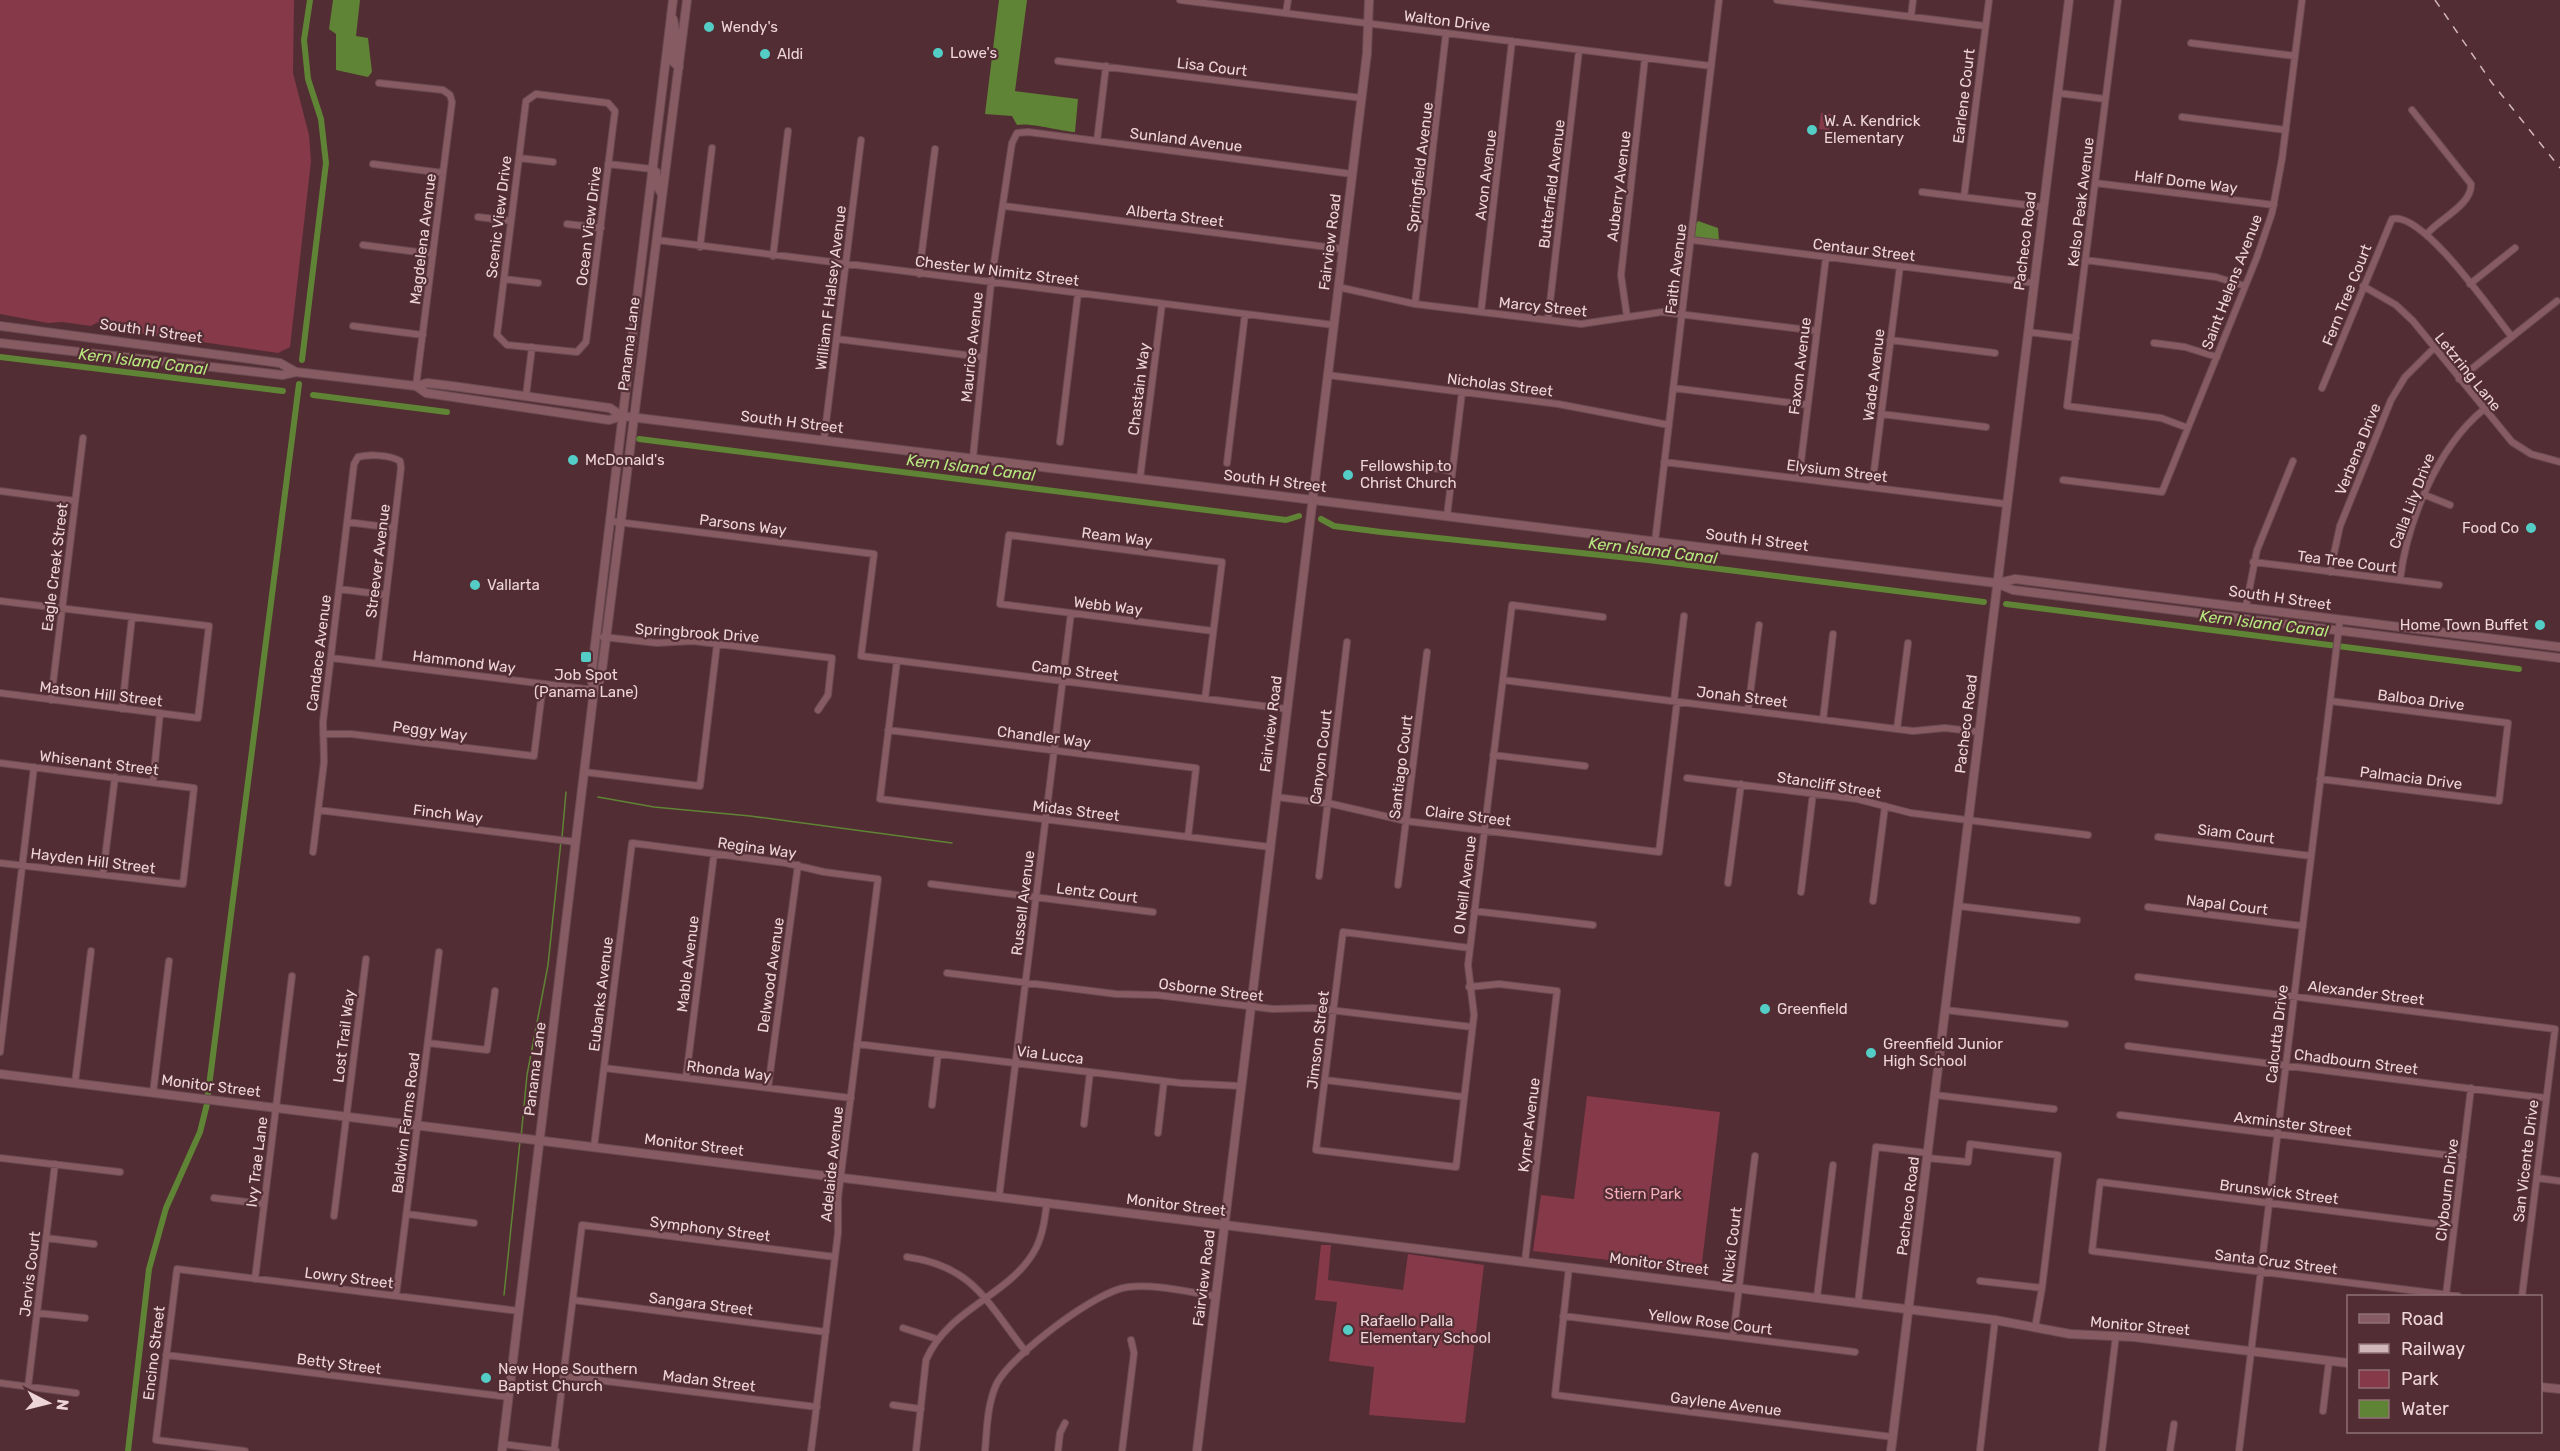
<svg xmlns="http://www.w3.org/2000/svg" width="2560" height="1451" font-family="Rubik,sans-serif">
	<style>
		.green { fill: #863949 }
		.water { fill: #608435 }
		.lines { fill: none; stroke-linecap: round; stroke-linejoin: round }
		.stream { stroke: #608435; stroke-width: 1.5 }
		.canal { stroke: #608435; stroke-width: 6 }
		.minor-casing { stroke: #6a4a50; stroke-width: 8 }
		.tertiary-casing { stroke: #6a4a50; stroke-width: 10 }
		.secondary-casing { stroke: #6a4a50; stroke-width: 10 }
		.minor { stroke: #865c62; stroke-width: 6 }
		.tertiary { stroke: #865c62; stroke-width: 8 }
		.secondary { stroke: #865c62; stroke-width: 8 }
		.rail { stroke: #d1b6ba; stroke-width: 1.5; stroke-dasharray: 8 8; stroke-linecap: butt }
		.poi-dot { fill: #54cdc6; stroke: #522d33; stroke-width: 2 }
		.labels { text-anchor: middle; stroke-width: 4.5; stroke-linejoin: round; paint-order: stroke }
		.street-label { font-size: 15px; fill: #eed5d8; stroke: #522d33 }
		.poi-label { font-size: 15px; fill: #eed5d8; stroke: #522d33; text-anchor: start }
		.park-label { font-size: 15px; fill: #f8aeb9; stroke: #522d33 }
		.water-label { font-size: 16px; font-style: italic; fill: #b6e87e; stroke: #522d33 }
	</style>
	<rect width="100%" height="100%" fill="#522d33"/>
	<path class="green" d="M0,0H294L293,73L309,135L311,161L290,347L278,353L125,331L121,324L98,322L91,326L62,322L48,323L0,314Z
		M1821,113L1831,114L1829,130L1819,129Z
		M1587,1096L1720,1112L1701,1271L1533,1251L1541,1195L1574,1199Z
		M1321,1245H1331L1328,1280L1403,1290L1408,1254L1484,1265L1465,1423L1369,1415L1374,1367L1329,1361L1337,1302L1315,1300Z"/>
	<path class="water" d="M333,0H360L356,36L368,38L372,72L368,77L336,70V34L329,29Z
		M999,0H1027L1015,91L1078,99L1075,132C1060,131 1029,122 1017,125L1012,116L985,114Z
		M1698,221L1718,228L1719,241L1695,239V225Z"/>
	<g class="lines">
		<path class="stream" d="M598,797L654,807L750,816L952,843
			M562,837L566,792
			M521,1137L527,1075L548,965L561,841
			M504,1295L520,1141"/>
		<path class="canal" d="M0,357L283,391
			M302,360L326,163L321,119L308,79L304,40L310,0
			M313,395L447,412
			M639,439L1286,520L1299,516
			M1321,519L1334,526L1381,532L1648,560L1984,602
			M2006,604L2519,669
			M208,1094L299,384
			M128,1451L149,1269L166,1208L200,1132L207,1104"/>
		<defs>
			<path id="minor" d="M1180,0L1711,66
				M1777,0L1985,26
				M2118,0L2067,406L2161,418L2188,428
				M1286,13L1288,0
				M1911,17L1913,0
				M2191,43L2295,56
				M1058,61L1362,98
				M379,83L443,90L450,95L452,102L416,386
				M2058,93L2105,99
				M536,94L608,103L615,111L586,342L577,352L507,345L497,335L526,101Z
				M2412,110L2471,184C2472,205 2439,219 2427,234
				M2182,117L2286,130
				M1097,141L1106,66
				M519,158L553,162
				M373,164L443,173
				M608,164L652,169
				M2095,183L2274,205
				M1922,192L2043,207
				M1964,197L1989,0
				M1004,206L1343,249
				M478,217L511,221
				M567,224L601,228
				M657,240L1334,325
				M1692,240L2034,283
				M363,245L433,254
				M700,247L712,148
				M773,256L788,131
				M2085,260L2216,277L2245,286
				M919,274L935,149
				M504,279L538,283
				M2470,284L2515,248
				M2363,286L2396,305L2413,321L2512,442L2531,454L2560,462
				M1338,287L1415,304L1581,324L1662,312L1817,331
				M1415,304L1446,33
				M1481,312L1512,41
				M1627,317L1621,275L1645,58
				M1548,320L1579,50
				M353,326L423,335
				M2028,332L2076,338
				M837,339L982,357
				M1890,340L1995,353
				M2154,343L2185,347L2217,357
				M1327,375L1558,404L1669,425
				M2459,379L2557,301
				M1673,388L1808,405
				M2322,388L2392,219C2423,211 2492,312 2512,337
				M526,396L532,347
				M1881,414L1986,427
				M824,439L861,140
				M1060,442L1078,293
				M973,457L991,283L1012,143L1017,133L1028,132L1352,174
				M1664,462L2006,504
				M1227,463L1245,314
				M1427,467L1452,471
				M1140,478L1162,304
				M1799,478L1826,257
				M2063,480L2162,492L2257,257L2272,213L2282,159L2302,0
				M1872,487L1900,266
				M0,491L75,501
				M2425,495L2450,505
				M1447,516L1462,392
				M609,521L874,554L861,656L1287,709
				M347,522L394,528
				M1655,542L1719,0
				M2253,562L2439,585
				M2330,572L2340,526L2391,400L2405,377L2434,348
				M2400,580C2407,522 2437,448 2483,410
				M339,589L386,595
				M0,601L209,626L198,718L0,693
				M2246,606L2257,550L2293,461
				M603,637L657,643L693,641L832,658L828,695L818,710
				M331,658L594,690
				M897,661L880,799L1270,847
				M1503,680L1913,731L1945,728L1979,732
				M1205,699L1222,562L1009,535L1000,604L1213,631
				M51,700L83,438
				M1674,701L1684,616
				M122,709L132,617
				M1748,710L1759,625
				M1823,720L1833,634
				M1897,729L1908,643
				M888,730L1196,768L1188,837
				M323,734H351L534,756L543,684
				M1493,755L1585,766
				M0,763L194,788L183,884L0,863
				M584,772L700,786L717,644
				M1687,778L1857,799L1911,813L2088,835
				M2320,779L2499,801L2508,723L2330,701
				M153,782L160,713
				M1276,797L1332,804L1406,821L1659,852L1677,702
				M318,810L576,842
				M2158,837L2311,856
				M313,852L324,762L323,722L354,464L358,457C370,454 390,455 400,461L401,468L378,663
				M103,874L115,777
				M1319,876L1347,642
				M1728,883L1741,784
				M931,884L1153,912
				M1398,885L1427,652
				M1801,892L1813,793
				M1873,901L1885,806
				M1958,906L2077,920
				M2148,907L2303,926
				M1474,911L1593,925
				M1470,948L1343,932L1316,1150L1456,1167L1474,1015L1468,965L1512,605L1603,617
				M947,973L1116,994L1157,995L1273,1009L1313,1008L1472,1027
				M2138,977L2555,1029L2522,1296
				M1469,987L1499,984L1557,991L1525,1261
				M1945,1010L2065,1024
				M428,1043L487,1050L495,991
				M857,1044L1181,1083L1241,1086
				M2128,1046L2546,1098
				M0,1052L34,767
				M604,1068L851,1098
				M686,1078L714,854
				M1325,1080L1464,1097
				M75,1083L91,951
				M768,1088L798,865
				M153,1093L169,961
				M1935,1095L2054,1109
				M932,1105L938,1054
				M2120,1115L2463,1157
				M1084,1124L1090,1072
				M1158,1133L1164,1081
				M594,1147L632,843L786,863L824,872L878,879L838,1198V1233L811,1451
				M0,1158L120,1172
				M1927,1158L1968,1162L1970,1144L2058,1155L2042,1288L1980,1281
				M2537,1178L2560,1181
				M999,1197L1071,613
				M214,1198L264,1204
				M407,1214L474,1223
				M334,1216L366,959
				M2454,1226L2100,1182L2092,1251L2458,1296
				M46,1238L94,1244
				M907,1257C974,1266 987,1303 1026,1352
				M1569,1267L1555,1395L1893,1437
				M255,1279L292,976
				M2446,1295L2471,1088
				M396,1296L439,952
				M1817,1297L1833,1165
				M573,1300L826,1332
				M1858,1303L1876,1147L1928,1153
				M37,1313L85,1318
				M1563,1316L1855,1352
				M903,1328L937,1339
				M2035,1328L2042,1288
				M1733,1337L1755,1156
				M166,1355L509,1397
				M564,1376L817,1407
				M0,1383L76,1393
				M28,1387L55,1164
				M893,1405L921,1409
				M2323,1411L2329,1361
				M503,1444L556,1451
				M1980,1450L1995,1320
				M245,1451L156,1440L177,1269L519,1311
				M554,1451L582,1225L835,1257
				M916,1451L926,1360C948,1308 1012,1295 1036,1248C1043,1234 1045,1218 1047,1202
				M985,1451C987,1429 987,1404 997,1383C1012,1355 1097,1290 1128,1287C1156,1284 1188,1292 1215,1296
				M1058,1451L1060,1433L1065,1423
				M1122,1451L1134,1353L1131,1340
				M2102,1451L2116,1335
				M2170,1451L2174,1424
				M2239,1451L2340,619"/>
			<path id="tertiary" d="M0,326L280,363L296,372L282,375L0,343
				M296,372L416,386L427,383L452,386L610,408L622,416
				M416,386L426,393L609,420L622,416L1996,583L2013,590L2560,658
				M1998,583L2015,579L2560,647
				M0,1074L1995,1320L2070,1334L2134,1337L2348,1363
				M2540,1387L2560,1389
				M1197,1451L1367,53L1369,0
				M1891,1451L2069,0"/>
			<path id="secondary" d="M673,19L675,30L672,61L679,67
				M652,169L656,172L657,186L662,194
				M594,690L601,678L687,0
				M502,1451L594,690L591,678L673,0"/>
		</defs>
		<use href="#minor" class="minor-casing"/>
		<use href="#tertiary" class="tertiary-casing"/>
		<use href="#secondary" class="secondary-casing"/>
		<use href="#minor" class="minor"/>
		<use href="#tertiary" class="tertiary"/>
		<use href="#secondary" class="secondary"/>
		<path class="rail" d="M2435,0L2492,83L2560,168"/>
	</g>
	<g class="poi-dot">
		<circle cx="709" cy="27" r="6"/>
		<circle cx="938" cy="53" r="6"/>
		<circle cx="765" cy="54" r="6"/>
		<circle cx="1812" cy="130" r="6"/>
		<circle cx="573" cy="460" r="6"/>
		<circle cx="1348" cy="475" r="6"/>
		<circle cx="2531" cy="528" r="6"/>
		<circle cx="475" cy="585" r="6"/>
		<circle cx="2540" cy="625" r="6"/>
		<rect x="580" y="651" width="12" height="12" rx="3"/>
		<circle cx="1765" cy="1009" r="6"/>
		<circle cx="1871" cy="1053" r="6"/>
		<circle cx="1348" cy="1330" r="6"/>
		<circle cx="486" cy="1378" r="6"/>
	</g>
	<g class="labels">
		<g class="street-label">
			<text transform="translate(1447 21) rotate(7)" y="5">Walton Drive</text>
			<text transform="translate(1212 67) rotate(7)" y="5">Lisa Court</text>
			<text transform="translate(1964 96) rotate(-83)" y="5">Earlene Court</text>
			<text transform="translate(1186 140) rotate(7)" y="5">Sunland Avenue</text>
			<text transform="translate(1420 167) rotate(-83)" y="5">Springfield Avenue</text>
			<text transform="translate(1486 175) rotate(-83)" y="5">Avon Avenue</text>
			<text transform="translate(2186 182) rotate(7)" y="5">Half Dome Way</text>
			<text transform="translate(1552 184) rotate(-83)" y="5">Butterfield Avenue</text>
			<text transform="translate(1619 186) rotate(-83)" y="5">Auberry Avenue</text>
			<text transform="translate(2081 202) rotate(-83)" y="5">Kelso Peak Avenue</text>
			<text transform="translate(1175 216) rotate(7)" y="5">Alberta Street</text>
			<text transform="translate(499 217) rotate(-83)" y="5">Scenic View Drive</text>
			<text transform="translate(589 226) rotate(-83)" y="5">Ocean View Drive</text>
			<text transform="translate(423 239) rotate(-83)" y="5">Magdelena Avenue</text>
			<text transform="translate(2025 241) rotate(-83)" y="5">Pacheco Road</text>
			<text transform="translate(1330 242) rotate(-83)" y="5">Fairview Road</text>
			<text transform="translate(1864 250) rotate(7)" y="5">Centaur Street</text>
			<text transform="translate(1676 269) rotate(-83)" y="5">Faith Avenue</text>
			<text transform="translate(997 271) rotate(7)" y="5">Chester W Nimitz Street</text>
			<text transform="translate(2232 282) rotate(-69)" y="5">Saint Helens Avenue</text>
			<text transform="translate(831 288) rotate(-83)" y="5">William F Halsey Avenue</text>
			<text transform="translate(2347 295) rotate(-68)" y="5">Fern Tree Court</text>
			<text transform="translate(1543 307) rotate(6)" y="5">Marcy Street</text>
			<text transform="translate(151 331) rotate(8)" y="5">South H Street</text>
			<text transform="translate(629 344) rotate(-83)" y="5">Panama Lane</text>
			<text transform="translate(972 347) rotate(-84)" y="5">Maurice Avenue</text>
			<text transform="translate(1800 366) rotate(-83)" y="5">Faxon Avenue</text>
			<text transform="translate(2468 372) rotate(51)" y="5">Letzring Lane</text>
			<text transform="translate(1874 375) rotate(-83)" y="5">Wade Avenue</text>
			<text transform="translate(1500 385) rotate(7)" y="5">Nicholas Street</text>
			<text transform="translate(1139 389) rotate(-83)" y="5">Chastain Way</text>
			<text transform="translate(792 422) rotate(7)" y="5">South H Street</text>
			<text transform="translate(2358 449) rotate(-68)" y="5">Verbena Drive</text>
			<text transform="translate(1837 471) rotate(7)" y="5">Elysium Street</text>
			<text transform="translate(1275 481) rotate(7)" y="5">South H Street</text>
			<text transform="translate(2412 501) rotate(-69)" y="5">Calla Lily Drive</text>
			<text transform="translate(743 525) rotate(7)" y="5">Parsons Way</text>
			<text transform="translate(1117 537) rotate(7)" y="5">Ream Way</text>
			<text transform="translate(1757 540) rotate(7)" y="5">South H Street</text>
			<text transform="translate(378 561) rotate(-83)" y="5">Streever Avenue</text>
			<text transform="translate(2347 562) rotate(7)" y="5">Tea Tree Court</text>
			<text transform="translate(55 567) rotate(-83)" y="5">Eagle Creek Street</text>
			<text transform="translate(2280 598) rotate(8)" y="5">South H Street</text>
			<text transform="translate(1108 606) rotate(7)" y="5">Webb Way</text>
			<text transform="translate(697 633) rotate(4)" y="5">Springbrook Drive</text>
			<text transform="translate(319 653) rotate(-83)" y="5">Candace Avenue</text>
			<text transform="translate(464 662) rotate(7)" y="5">Hammond Way</text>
			<text transform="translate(1075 671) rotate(7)" y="5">Camp Street</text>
			<text transform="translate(101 694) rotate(7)" y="5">Matson Hill Street</text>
			<text transform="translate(1742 697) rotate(7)" y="5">Jonah Street</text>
			<text transform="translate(2421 700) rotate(7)" y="5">Balboa Drive</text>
			<text transform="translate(1271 724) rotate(-83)" y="5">Fairview Road</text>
			<text transform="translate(1966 724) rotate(-83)" y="5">Pacheco Road</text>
			<text transform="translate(430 731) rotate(7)" y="5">Peggy Way</text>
			<text transform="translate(1044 737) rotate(7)" y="5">Chandler Way</text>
			<text transform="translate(1321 757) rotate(-83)" y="5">Canyon Court</text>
			<text transform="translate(99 763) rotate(7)" y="5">Whisenant Street</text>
			<text transform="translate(1401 767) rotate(-83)" y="5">Santiago Court</text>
			<text transform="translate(2411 778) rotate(7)" y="5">Palmacia Drive</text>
			<text transform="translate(1829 785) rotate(9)" y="5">Stancliff Street</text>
			<text transform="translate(1076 811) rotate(7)" y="5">Midas Street</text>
			<text transform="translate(448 814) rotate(7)" y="5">Finch Way</text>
			<text transform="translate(1468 816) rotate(7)" y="5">Claire Street</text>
			<text transform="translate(2236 834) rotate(7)" y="5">Siam Court</text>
			<text transform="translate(757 848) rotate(8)" y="5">Regina Way</text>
			<text transform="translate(93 861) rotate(7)" y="5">Hayden Hill Street</text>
			<text transform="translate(1465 885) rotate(-83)" y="5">O Neill Avenue</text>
			<text transform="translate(1097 893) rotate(7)" y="5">Lentz Court</text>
			<text transform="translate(1023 903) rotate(-83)" y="5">Russell Avenue</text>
			<text transform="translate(2227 905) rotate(7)" y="5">Napal Court</text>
			<text transform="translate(688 964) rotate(-83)" y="5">Mable Avenue</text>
			<text transform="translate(771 975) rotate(-82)" y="5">Delwood Avenue</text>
			<text transform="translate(1211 990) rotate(7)" y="5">Osborne Street</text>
			<text transform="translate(2366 993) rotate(7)" y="5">Alexander Street</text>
			<text transform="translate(601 994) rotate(-83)" y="5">Eubanks Avenue</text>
			<text transform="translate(2277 1034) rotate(-83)" y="5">Calcutta Drive</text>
			<text transform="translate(344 1036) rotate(-83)" y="5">Lost Trail Way</text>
			<text transform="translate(1318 1040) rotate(-83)" y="5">Jimson Street</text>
			<text transform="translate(1050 1055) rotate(7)" y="5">Via Lucca</text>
			<text transform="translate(2356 1062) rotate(7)" y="5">Chadbourn Street</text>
			<text transform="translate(535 1069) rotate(-83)" y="5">Panama Lane</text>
			<text transform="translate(729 1071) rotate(7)" y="5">Rhonda Way</text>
			<text transform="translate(211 1086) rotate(7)" y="5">Monitor Street</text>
			<text transform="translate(406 1123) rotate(-83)" y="5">Baldwin Farms Road</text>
			<text transform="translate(2293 1124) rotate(7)" y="5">Axminster Street</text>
			<text transform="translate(1529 1125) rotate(-83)" y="5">Kyner Avenue</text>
			<text transform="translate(694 1145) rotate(7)" y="5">Monitor Street</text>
			<text transform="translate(2526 1161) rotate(-83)" y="5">San Vicente Drive</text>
			<text transform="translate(257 1162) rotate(-83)" y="5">Ivy Trae Lane</text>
			<text transform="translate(832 1164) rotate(-84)" y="5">Adelaide Avenue</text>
			<text transform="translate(2447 1190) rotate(-83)" y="5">Clybourn Drive</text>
			<text transform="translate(2279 1192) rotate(7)" y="5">Brunswick Street</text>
			<text transform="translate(1176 1205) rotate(7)" y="5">Monitor Street</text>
			<text transform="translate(1908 1206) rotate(-83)" y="5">Pacheco Road</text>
			<text transform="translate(710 1229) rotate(7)" y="5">Symphony Street</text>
			<text transform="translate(1732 1245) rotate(-83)" y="5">Nicki Court</text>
			<text transform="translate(2276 1262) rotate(7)" y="5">Santa Cruz Street</text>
			<text transform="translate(1659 1264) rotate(7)" y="5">Monitor Street</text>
			<text transform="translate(30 1274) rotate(-83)" y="5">Jervis Court</text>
			<text transform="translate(349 1278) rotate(7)" y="5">Lowry Street</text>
			<text transform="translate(1204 1278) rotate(-83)" y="5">Fairview Road</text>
			<text transform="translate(701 1304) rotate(7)" y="5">Sangara Street</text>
			<text transform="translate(1710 1322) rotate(7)" y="5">Yellow Rose Court</text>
			<text transform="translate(2140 1326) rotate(5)" y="5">Monitor Street</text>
			<text transform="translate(154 1353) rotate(-83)" y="5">Encino Street</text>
			<text transform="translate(339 1364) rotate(7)" y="5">Betty Street</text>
			<text transform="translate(709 1381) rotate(7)" y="5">Madan Street</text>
			<text transform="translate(1726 1404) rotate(7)" y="5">Gaylene Avenue</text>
		</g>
		<g class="poi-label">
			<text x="721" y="32">Wendy's</text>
			<text x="950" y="58">Lowe's</text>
			<text x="777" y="59">Aldi</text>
			<text x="1824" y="126">W. A. Kendrick<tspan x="1824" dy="17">Elementary</tspan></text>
			<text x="585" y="465">McDonald's</text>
			<text x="1360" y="471">Fellowship to<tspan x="1360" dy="17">Christ Church</tspan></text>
			<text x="2519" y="533" text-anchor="end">Food Co</text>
			<text x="487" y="590">Vallarta</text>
			<text x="2528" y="630" text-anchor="end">Home Town Buffet</text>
			<text x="586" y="680" text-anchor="middle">Job Spot<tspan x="586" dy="17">(Panama Lane)</tspan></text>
			<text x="1777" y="1014">Greenfield</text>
			<text x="1883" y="1049">Greenfield Junior<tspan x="1883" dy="17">High School</tspan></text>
			<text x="1360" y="1326">Rafaello Palla<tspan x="1360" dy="17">Elementary School</tspan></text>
			<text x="498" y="1374">New Hope Southern<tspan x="498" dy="17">Baptist Church</tspan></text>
		</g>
		<g class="park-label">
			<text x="1643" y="1199">Stiern Park</text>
		</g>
		<g class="water-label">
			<text transform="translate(143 361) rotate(7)" y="6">Kern Island Canal</text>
			<text transform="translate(971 467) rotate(7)" y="6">Kern Island Canal</text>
			<text transform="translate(1653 550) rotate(7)" y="6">Kern Island Canal</text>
			<text transform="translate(2264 623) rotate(7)" y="6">Kern Island Canal</text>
		</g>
	</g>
	<rect x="2347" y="1295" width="195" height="138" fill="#522d33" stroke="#907075" stroke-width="1.5"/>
	<rect x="2359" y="1314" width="30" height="9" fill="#865c62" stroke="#907075" stroke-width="1.5"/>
	<text x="2401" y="1325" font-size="18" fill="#eed5d8">Road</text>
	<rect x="2359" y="1344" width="30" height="9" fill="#d1b6ba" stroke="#907075" stroke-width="1.5"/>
	<text x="2401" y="1355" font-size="18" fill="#eed5d8">Railway</text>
	<rect x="2359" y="1370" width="30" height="18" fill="#863949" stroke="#907075" stroke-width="1.5"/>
	<text x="2401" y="1385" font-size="18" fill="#eed5d8">Park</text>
	<rect x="2359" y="1400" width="30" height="18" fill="#608435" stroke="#907075" stroke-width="1.5"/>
	<text x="2401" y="1415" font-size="18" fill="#eed5d8">Water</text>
	<g transform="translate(48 1403) rotate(97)" stroke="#522d33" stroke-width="4.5" paint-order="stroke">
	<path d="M0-4.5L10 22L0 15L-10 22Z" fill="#eed5d8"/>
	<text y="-9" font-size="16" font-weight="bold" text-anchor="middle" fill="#eed5d8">N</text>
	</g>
</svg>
